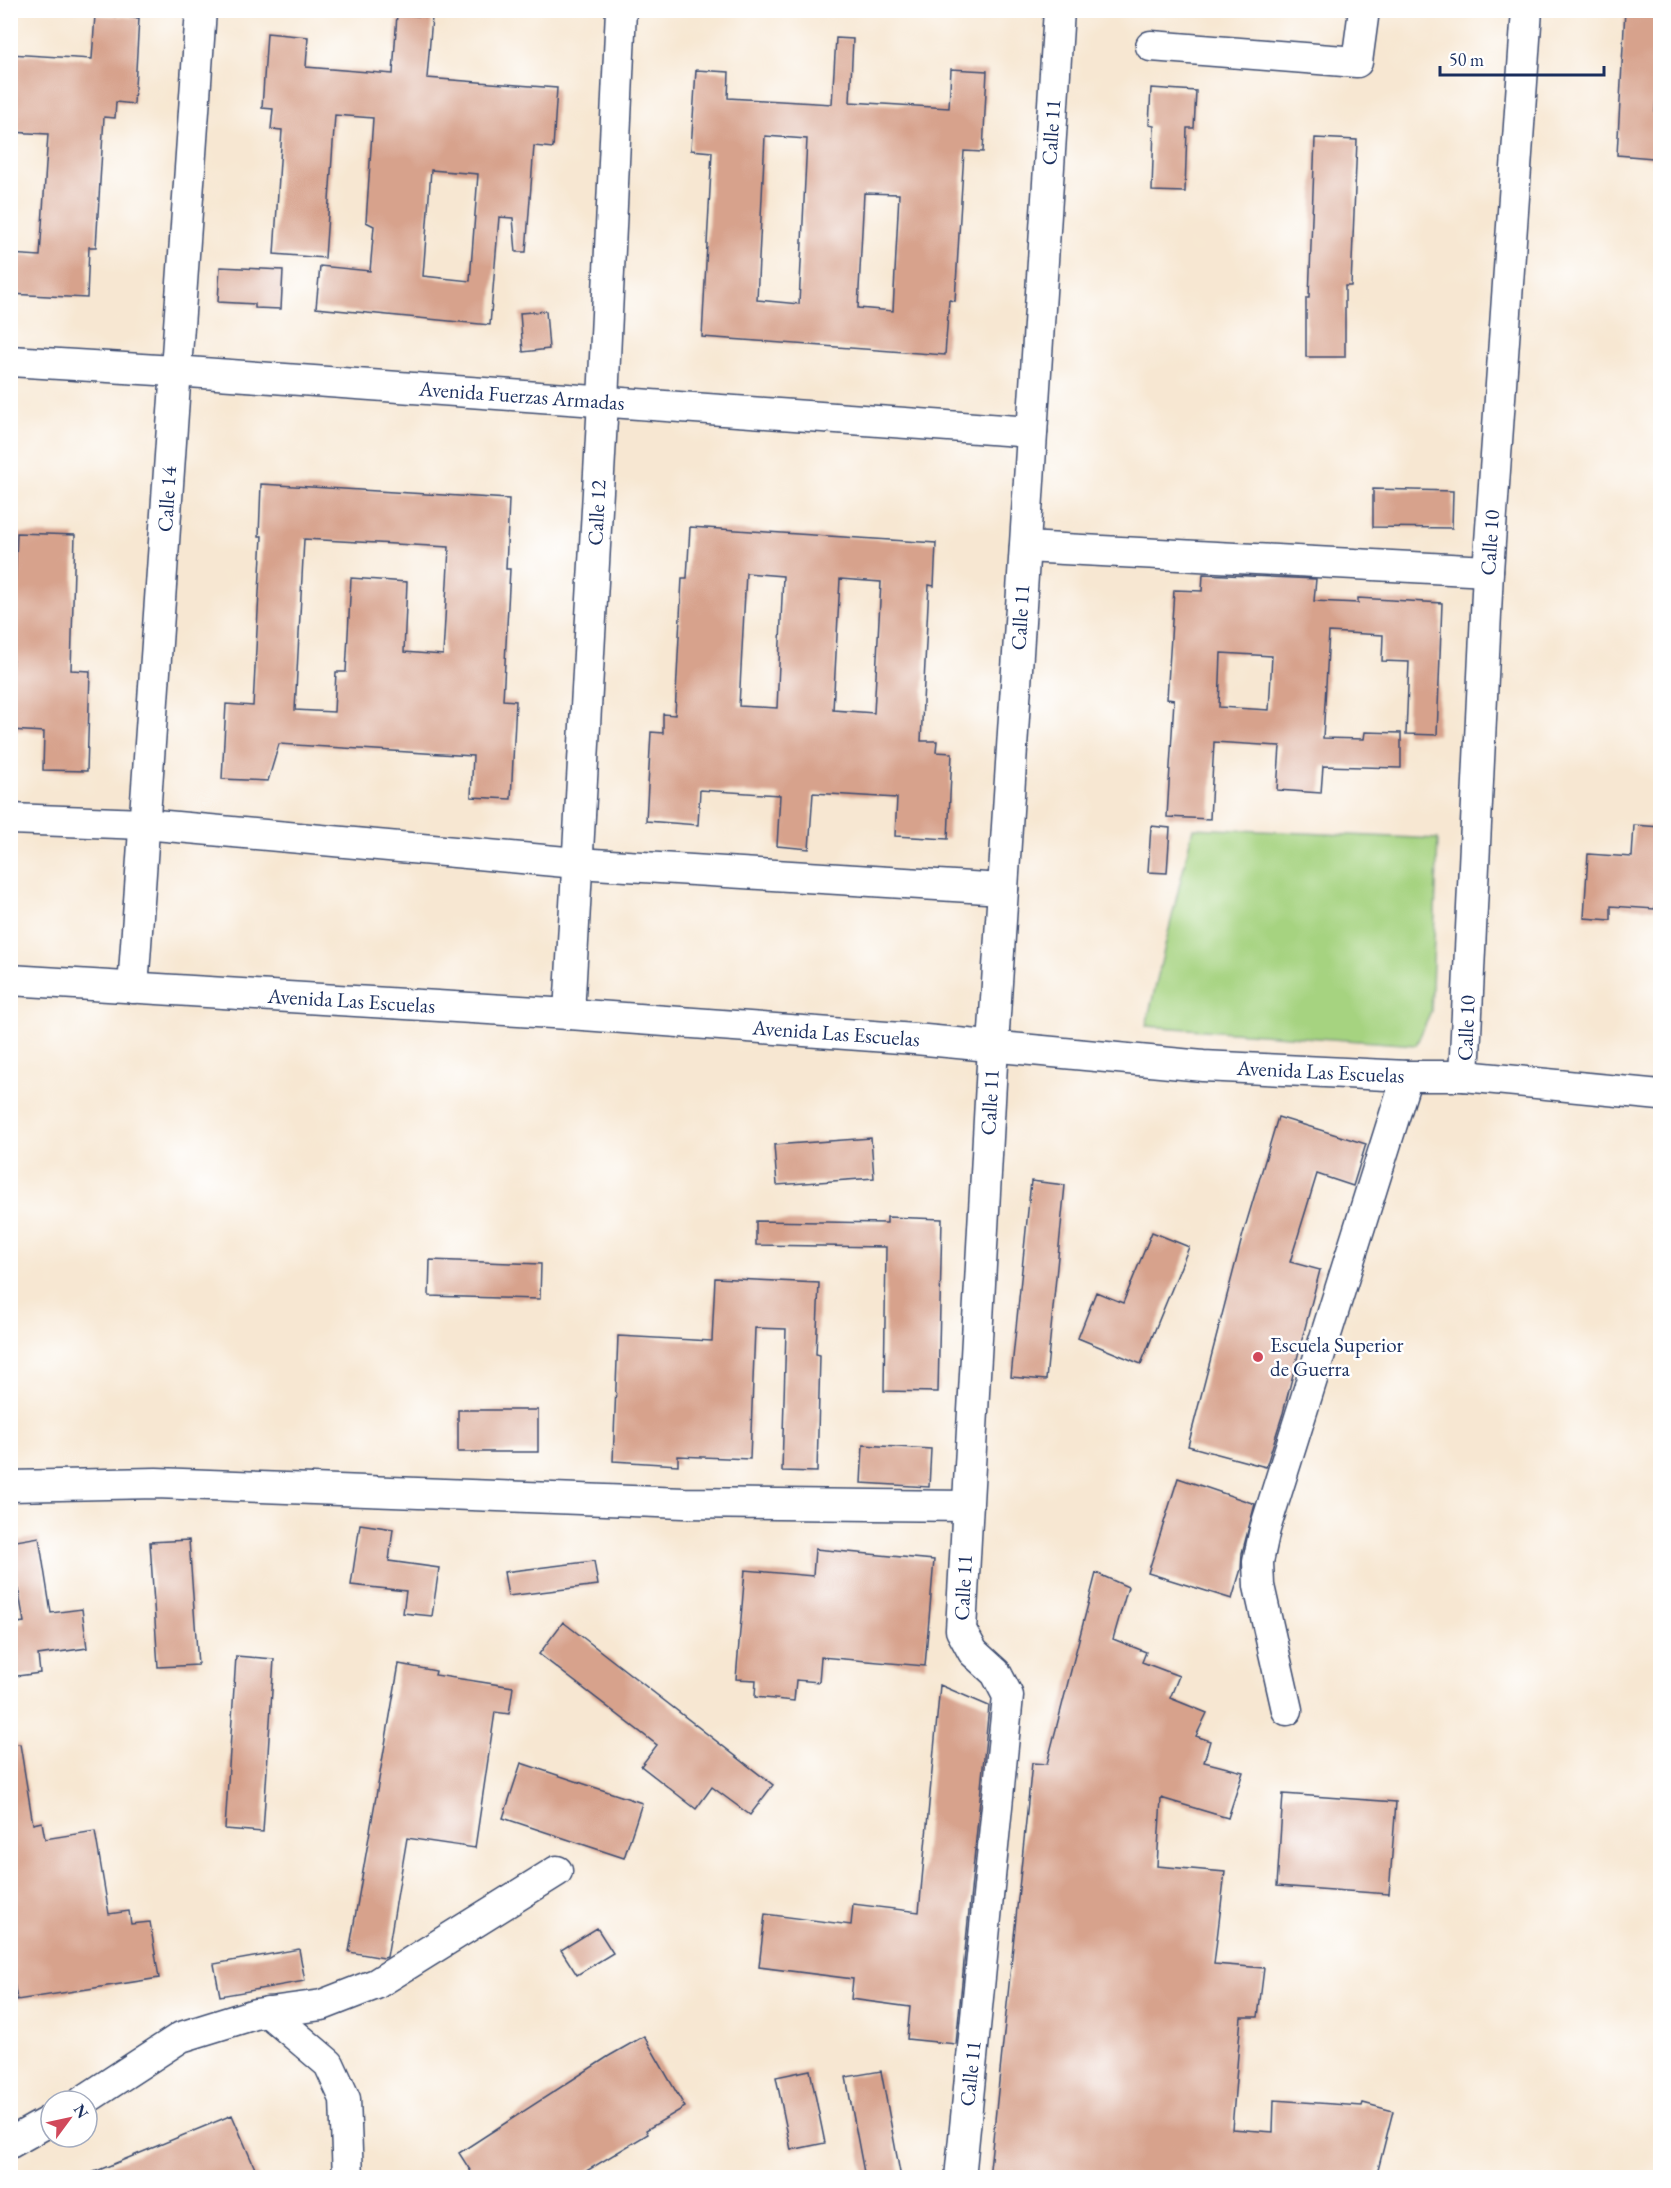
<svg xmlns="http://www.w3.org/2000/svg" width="1671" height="2188" font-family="'EB Garamond',serif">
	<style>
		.green { fill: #a6d380; stroke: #60816f; stroke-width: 1.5 }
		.building { fill: #d7a28c; fill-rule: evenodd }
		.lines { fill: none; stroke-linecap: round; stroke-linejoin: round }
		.minor-casing { stroke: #3c4b6f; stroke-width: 33 }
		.minor { stroke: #fff; stroke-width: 30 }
		.poi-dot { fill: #d1495b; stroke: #fff; stroke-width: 2 }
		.labels { text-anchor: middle; stroke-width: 5; stroke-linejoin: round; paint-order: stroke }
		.street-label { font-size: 21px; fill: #1b2f5e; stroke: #fff }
		.poi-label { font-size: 21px; fill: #1b2f5e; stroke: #fff; text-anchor: start }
	</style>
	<rect width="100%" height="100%" fill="#fff"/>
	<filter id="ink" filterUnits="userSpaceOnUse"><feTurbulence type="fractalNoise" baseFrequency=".0167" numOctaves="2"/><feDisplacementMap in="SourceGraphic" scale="12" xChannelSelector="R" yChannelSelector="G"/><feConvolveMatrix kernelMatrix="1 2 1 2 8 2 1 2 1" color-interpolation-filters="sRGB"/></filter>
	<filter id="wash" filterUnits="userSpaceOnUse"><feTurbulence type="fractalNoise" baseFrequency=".008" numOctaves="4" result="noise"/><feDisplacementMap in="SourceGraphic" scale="24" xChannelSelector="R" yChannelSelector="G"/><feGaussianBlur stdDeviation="1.35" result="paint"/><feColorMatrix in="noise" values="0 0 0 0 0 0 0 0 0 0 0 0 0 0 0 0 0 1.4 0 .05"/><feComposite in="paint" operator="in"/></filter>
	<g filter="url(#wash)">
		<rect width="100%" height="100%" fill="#f7e7d2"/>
		<path class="green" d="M1193,828L1438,839L1431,1012L1416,1045L1146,1026Z"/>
		<g id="blocks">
			<path class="building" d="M1625,10H1660L1653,158L1617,155Z
				M397,14L432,17L427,78L557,88L553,148L534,146L526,252H516L513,218L499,217L490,325L316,308L320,266L370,271L374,226L366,222L373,118L335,115L325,258L274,254L282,130L271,129L273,109L262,108L267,33L308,37L306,67L393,74ZM431,170L478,174L470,281L423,276Z
				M95,15L139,18L134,104L116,102L115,118L104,117L96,247H89L87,298L10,294V254L40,256L48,134L10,132V54L92,59Z
				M836,38L853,39L850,102L949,108L951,69L987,71L983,152L964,151L955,301L949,300L945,355L702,337L712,152L691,150L696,70L729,72L728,98L832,104ZM765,136L807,139L799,304L757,300ZM864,193L899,194L893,311L858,308Z
				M1151,88L1196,91L1194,128H1187L1185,192L1152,191L1154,126L1149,125Z
				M1315,138L1357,140L1351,286H1345V357H1306V298H1309Z
				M220,267L283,270L281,309L255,308V304L218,302Z
				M546,311L549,349L523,352L520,313Z
				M261,484L509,499L506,569H510L503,700L516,701L511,799L471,797L473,756L279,744L268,781L222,779L226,704L253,706L262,536H259ZM304,539L449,547L443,655L404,652L407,582L351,578L346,672H336L334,712L295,710Z
				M1373,489L1453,491L1452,528L1373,527Z
				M690,527L936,543L934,586L929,585L921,741H937L936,752L952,753L948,839L895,836L897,798L813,793L809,849L777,846L780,795L700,790L698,825L646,821L651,732L663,733V714L675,715L682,578H687ZM746,573L783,576L777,708L739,706ZM840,579L881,582L874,713L833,710Z
				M17,533L75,535L71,670L90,671L87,771L43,770L44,732L10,730Z
				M1203,574L1316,579L1314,601L1358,603V598L1442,603L1437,735L1406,734L1409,662L1382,661L1383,635L1329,632L1323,738L1364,739L1365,732L1401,733V768L1323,766L1321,793L1277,790L1280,746L1214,742L1210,819L1167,817L1174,700L1167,699L1174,590L1202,591ZM1221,653L1272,656L1269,710L1219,707Z
				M1634,825L1660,827L1655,909L1611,906V920L1584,918L1588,854L1632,857Z
				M1151,826L1170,828L1167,873L1148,872Z
				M1278,1117L1366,1144L1353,1186L1317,1174L1290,1262L1320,1270L1283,1413L1266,1467L1188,1446L1243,1234Z
				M871,1138L874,1178L777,1185L774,1145Z
				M1031,1181L1065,1185L1046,1380L1011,1377Z
				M887,1217L942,1219L938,1392L884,1391L886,1247L756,1245V1221L887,1223Z
				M1152,1232L1189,1247L1141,1364L1078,1338L1096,1292L1123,1303Z
				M430,1260L541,1264L540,1299L429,1296Z
				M715,1278L819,1283L816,1354L820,1355L817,1472L782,1471L786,1329L755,1328L750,1459L678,1456V1465L613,1461L618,1336L712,1341Z
				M458,1410H538V1452H458Z
				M863,1445L931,1449L929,1487L861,1483Z
				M1178,1478L1255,1504L1242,1553L1241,1569L1232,1599L1148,1573Z
				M360,1524L393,1529L389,1561L439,1568L432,1616L403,1613L406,1591L351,1585Z
				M39,1537L51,1613L82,1609L87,1648L38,1655L40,1673L10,1677V1624L24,1622L10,1542Z
				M189,1540L198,1665L158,1667L150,1542Z
				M815,1549L934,1560L925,1666L821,1657L819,1682L796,1680L794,1701L755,1697L756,1680L736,1679L745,1570L813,1576Z
				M594,1561L598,1585L508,1596L504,1572Z
				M1096,1573L1128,1587L1113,1639L1146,1652L1142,1662L1179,1676L1170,1698L1207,1713L1196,1736L1210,1741L1204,1762L1243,1772L1228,1818L1161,1798L1157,1866L1225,1872L1214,1964L1264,1968L1258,2017H1241L1232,2129L1273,2132L1274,2100L1362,2106L1363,2103L1393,2111L1376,2178H989L1032,1763L1047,1764Z
				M563,1622L773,1785L750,1815L712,1787L696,1809L641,1766L657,1745L539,1654Z
				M236,1656L274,1659L263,1832L225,1829Z
				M399,1664L436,1671L435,1675L513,1687L509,1714L495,1712L475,1848L407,1838L387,1957L384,1958L349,1952Z
				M940,1685L989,1706L956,2044L907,2039L910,2007L851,1999L853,1979L759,1967L765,1914L851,1925L853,1904L919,1912Z
				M20,1744L33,1824L42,1822L45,1839L95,1831L109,1914L129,1911L131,1924L150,1922L159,1978L17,2000L10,1959V1745Z
				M521,1763L642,1803L624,1858L503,1818Z
				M1283,1794L1396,1802L1389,1894L1277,1886Z
				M597,1928L613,1953L577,1975L561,1950Z
				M299,1949L305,1981L220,1996L214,1964Z
				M644,2036L685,2107L646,2130L648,2134L575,2178H475L459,2153L609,2056Z
				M810,2070L825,2143L791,2150L776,2077Z
				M881,2071L901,2178H865L846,2077Z
				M232,2115L259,2178H82V2177Z"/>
		</g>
	</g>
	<g filter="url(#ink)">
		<use href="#blocks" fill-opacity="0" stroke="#3c4b6f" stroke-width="1.5"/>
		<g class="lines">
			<defs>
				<g id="minor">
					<path d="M1151,46L1357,62L1364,10"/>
					<path id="s1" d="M10,361L174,371L1032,432"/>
					<path d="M1025,547L1488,571"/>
					<path d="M10,819L144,824L577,863L1003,889"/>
					<path id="s2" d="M10,980L569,1014L915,1039L1203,1066L1407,1076H1464L1660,1095"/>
					<path id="s3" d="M133,988L201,10"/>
					<path id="s4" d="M569,1014L603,401L621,10"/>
					<path id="s5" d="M1464,1076L1488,571L1527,10"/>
					<path d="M10,1486L156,1483L684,1503L967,1506"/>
					<path d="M1287,1710L1259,1586L1258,1562L1265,1529L1407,1076"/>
					<path d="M268,2012L329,2064L345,2099L348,2178"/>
					<path d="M83,2101L181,2037L255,2014L322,2005L376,1984L557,1871"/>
					<path d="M10,2143L51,2120"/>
					<path id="s6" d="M960,2178L1008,1696L996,1673L973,1652L961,1630L993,1046L1059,10"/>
				</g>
			</defs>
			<use href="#minor" class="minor-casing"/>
			<use href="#minor" class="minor"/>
		</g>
	</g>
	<circle class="poi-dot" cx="1258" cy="1357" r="6"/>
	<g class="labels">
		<g class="street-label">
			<text dy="7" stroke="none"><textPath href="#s6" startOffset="2067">Calle 11</textPath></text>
			<text dy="7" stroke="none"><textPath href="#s1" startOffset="513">Avenida Fuerzas Armadas</textPath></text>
			<text dy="7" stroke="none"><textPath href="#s3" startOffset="490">Calle 14</textPath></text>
			<text dy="7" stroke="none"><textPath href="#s4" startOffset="502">Calle 12</textPath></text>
			<text dy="7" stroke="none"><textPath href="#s5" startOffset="534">Calle 10</textPath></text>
			<text dy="7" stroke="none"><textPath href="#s6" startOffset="1581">Calle 11</textPath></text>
			<text dy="7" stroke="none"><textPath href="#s2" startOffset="342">Avenida Las Escuelas</textPath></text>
			<text dy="7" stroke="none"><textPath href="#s5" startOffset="48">Calle 10</textPath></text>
			<text dy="7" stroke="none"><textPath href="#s2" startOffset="828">Avenida Las Escuelas</textPath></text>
			<text dy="7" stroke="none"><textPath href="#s2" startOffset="1314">Avenida Las Escuelas</textPath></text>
			<text dy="7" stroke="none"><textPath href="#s6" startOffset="1095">Calle 11</textPath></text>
			<text dy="7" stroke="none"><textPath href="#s6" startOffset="609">Calle 11</textPath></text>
			<text dy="7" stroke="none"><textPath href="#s6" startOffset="105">Calle 11</textPath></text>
		</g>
		<g class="poi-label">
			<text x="1270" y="1352">Escuela Superior<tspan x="1270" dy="24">de Guerra</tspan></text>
		</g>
	</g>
	<rect width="1671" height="2188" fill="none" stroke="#fff" stroke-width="36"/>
	<g transform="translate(69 2119) rotate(57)"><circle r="28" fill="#ffffff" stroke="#a4acbf" stroke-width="1.5"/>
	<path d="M0-4.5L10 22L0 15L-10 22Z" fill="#d1495b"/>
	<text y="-9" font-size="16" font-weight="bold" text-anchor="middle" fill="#1b2f5e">N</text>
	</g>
	<path d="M1440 66v9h164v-9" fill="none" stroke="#1b2f5e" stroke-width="3"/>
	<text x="1449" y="66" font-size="18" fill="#1b2f5e" stroke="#ffffff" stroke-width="4.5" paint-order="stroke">50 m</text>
</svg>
